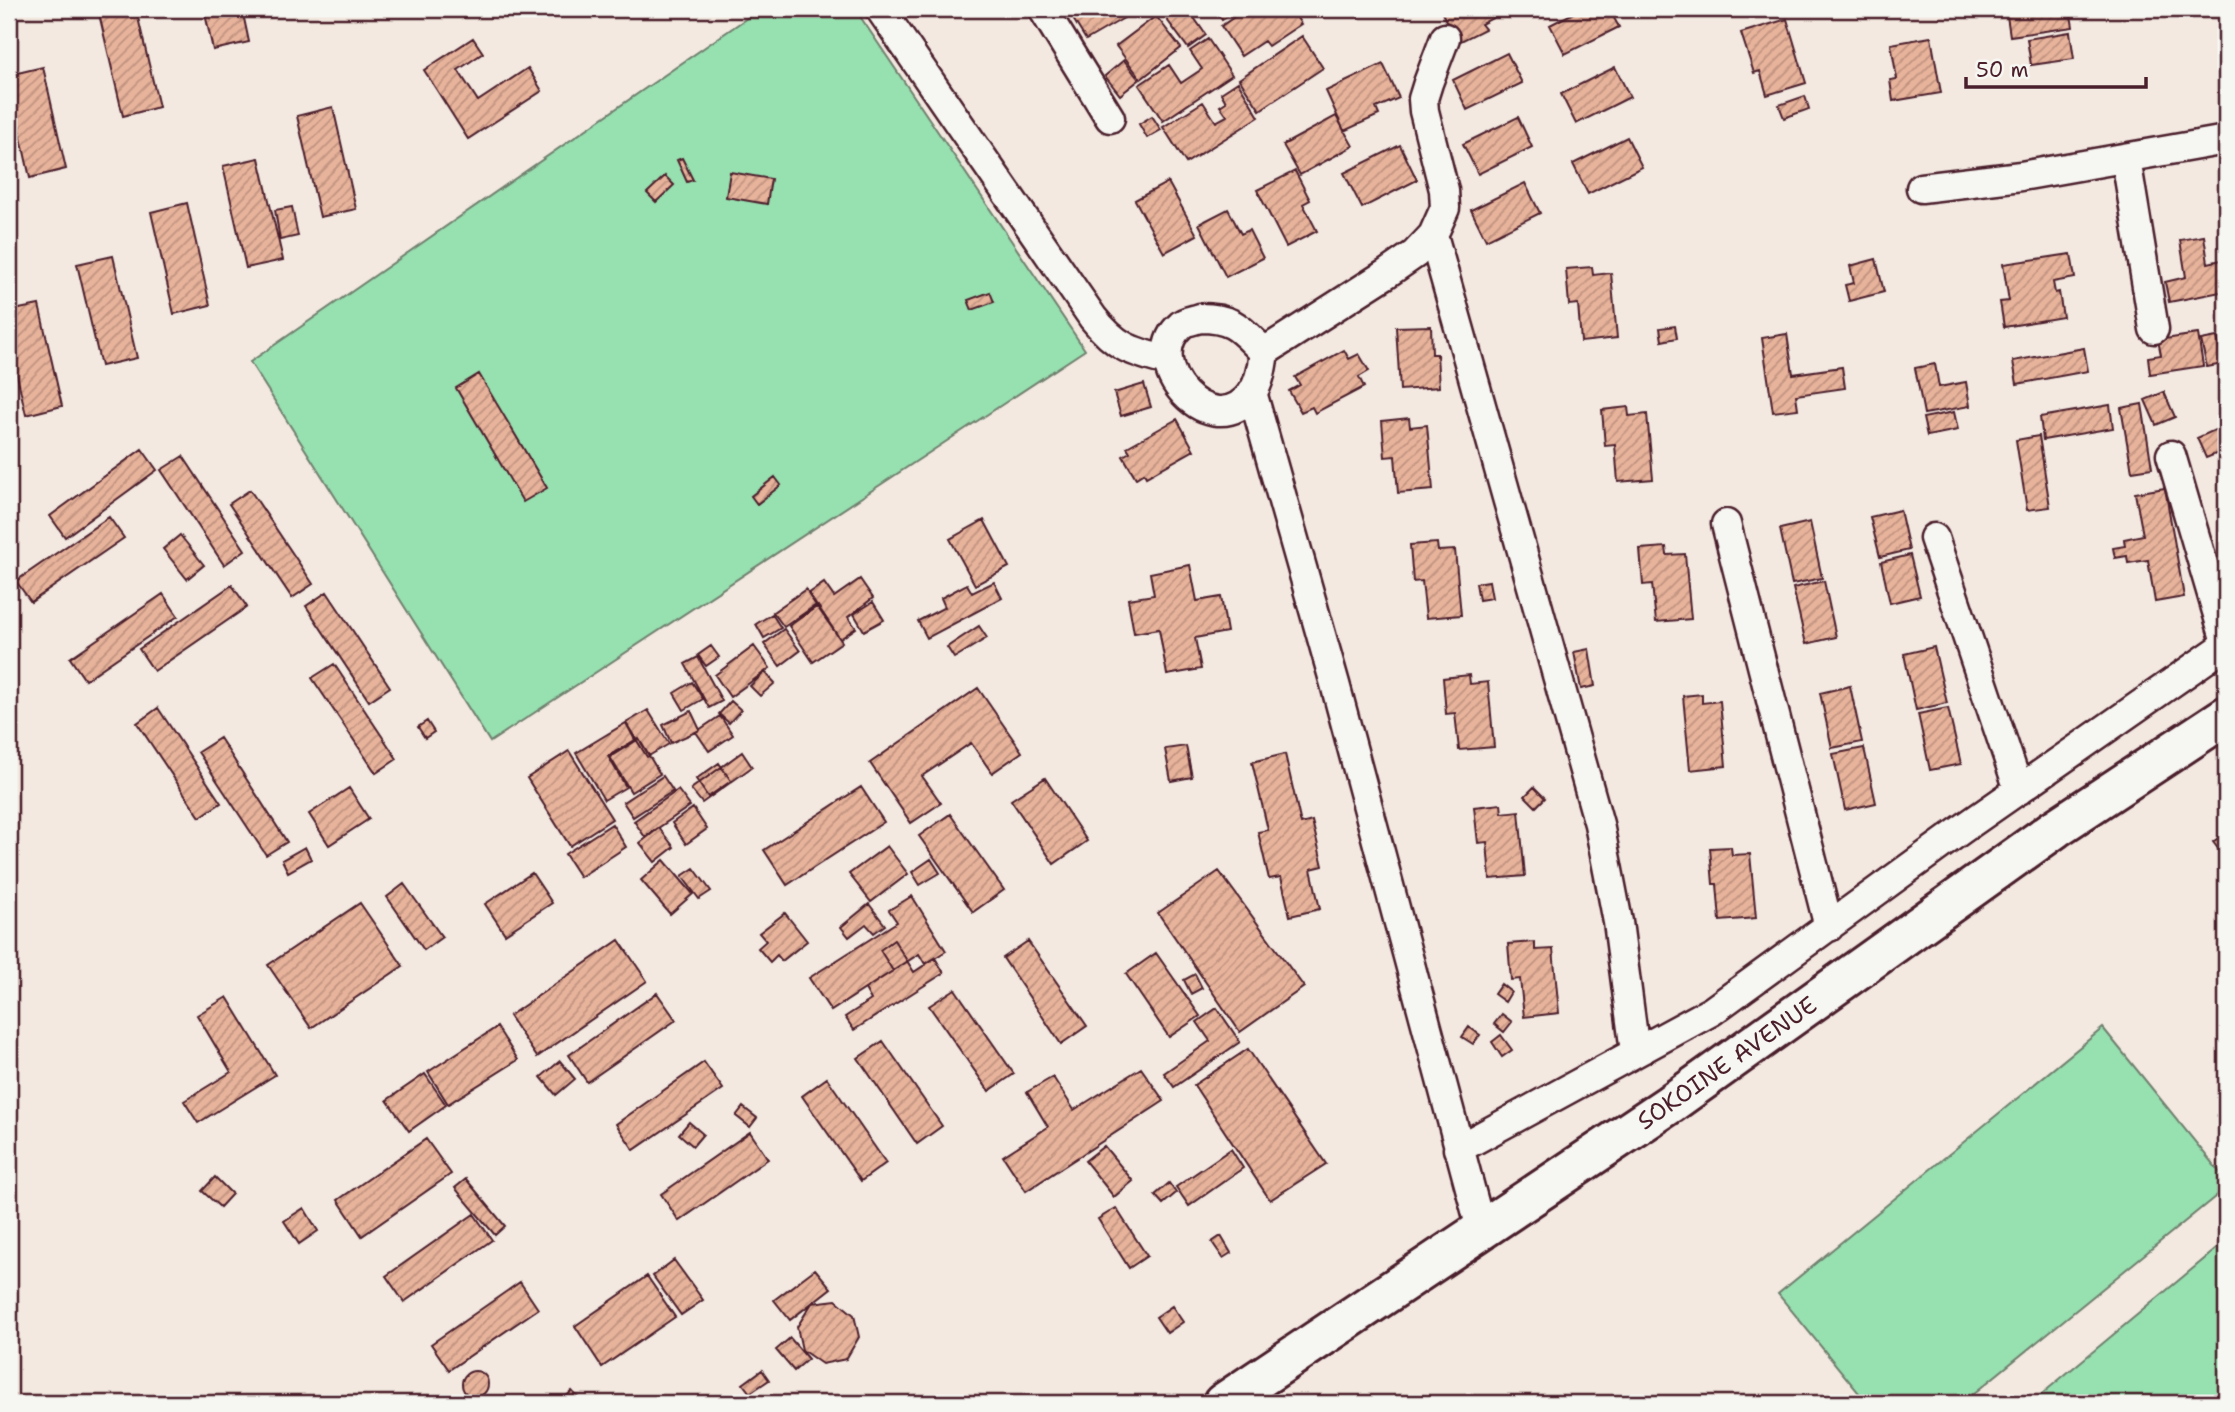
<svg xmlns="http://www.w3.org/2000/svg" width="2235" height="1412" font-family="'Shantell Sans',sans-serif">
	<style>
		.green { fill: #97e0b0; stroke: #70806e; stroke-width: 2 }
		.building { fill: url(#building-hatch); stroke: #4a1f2b; stroke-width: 2 }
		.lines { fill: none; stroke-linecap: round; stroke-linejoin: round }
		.street-casing { stroke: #4a1f2b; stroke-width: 33 }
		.secondary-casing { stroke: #4a1f2b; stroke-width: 44 }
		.street { stroke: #f6f6f2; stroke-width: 28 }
		.secondary { stroke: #f6f6f2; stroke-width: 38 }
		.labels { text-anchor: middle; stroke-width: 7; stroke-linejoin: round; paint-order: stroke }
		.street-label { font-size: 24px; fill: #4a1f2b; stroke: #f6f6f2 }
	</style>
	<defs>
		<pattern id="building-hatch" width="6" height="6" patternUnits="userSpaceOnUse" patternTransform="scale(1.75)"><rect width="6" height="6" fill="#e8b39b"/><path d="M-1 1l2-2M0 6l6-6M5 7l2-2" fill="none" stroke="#be917f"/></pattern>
	</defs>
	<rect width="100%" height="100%" fill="#f3e9e1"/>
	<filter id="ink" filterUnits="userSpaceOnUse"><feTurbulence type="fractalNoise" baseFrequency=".0143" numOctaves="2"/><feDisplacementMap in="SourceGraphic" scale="14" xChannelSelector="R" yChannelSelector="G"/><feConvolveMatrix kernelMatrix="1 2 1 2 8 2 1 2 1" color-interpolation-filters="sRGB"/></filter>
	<g filter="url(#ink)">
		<path class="green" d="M760,9H855L1085,350L490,742L250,362Z
			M2103,1028L2226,1180V1188L1962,1403H1867L1778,1294Z
			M2226,1241V1403H2031Z"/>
		<path class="building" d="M120,9H136L159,107L123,116L99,14Z
			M204,9H242L249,42L213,50Z
			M1067,9H1119L1124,18L1086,40Z
			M1159,9H1188L1206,35L1188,48Z
			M1215,9H1238L1222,20Z
			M1246,9H1291L1301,24L1268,46L1264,41L1241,56L1221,26Z
			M1440,9H1508V10L1481,24L1485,29L1457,43Z
			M1581,9H1609L1619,27L1565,54L1550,25Z
			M2006,9H2070L2073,27L2010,36Z
			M1156,16L1181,48L1141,79L1116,46Z
			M1787,19L1806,83L1767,95L1760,71L1754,73L1741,33Z
			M2070,32L2074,59L2031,65L2027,39Z
			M1302,36L1323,68L1260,110L1239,79Z
			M1931,37L1941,93L1893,101L1890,80L1897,79L1891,44Z
			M473,38L483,53L458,70L478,101L528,68L542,91L468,139L424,70Z
			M1208,39L1232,75L1163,121L1139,85L1169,65L1181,83L1202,69L1190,51Z
			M1507,53L1522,83L1467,110L1453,80Z
			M1124,60L1139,80L1120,95L1105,76Z
			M1383,64L1399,98L1376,108L1379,115L1344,131L1326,91Z
			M43,67L66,169L30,178L9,84V75Z
			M1615,67L1630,97L1576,124L1561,94Z
			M1238,82L1259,117L1186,163L1163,127L1203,102L1216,122L1227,116L1220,106L1226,102L1221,93Z
			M1805,96L1809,109L1784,118L1779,105Z
			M333,107L356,209L320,217L297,116Z
			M1152,116L1161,130L1147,138L1139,124Z
			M1336,116L1353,146L1300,175L1283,145Z
			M1518,117L1532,147L1478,174L1463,144Z
			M1627,137L1642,167L1588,194L1573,164Z
			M1400,145L1417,180L1362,208L1344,173Z
			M259,158L283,260L246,268L223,166Z
			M682,158L693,180L687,182L677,160Z
			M1295,171L1310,200L1303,204L1317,231L1286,247L1257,190Z
			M730,172L771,179L767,204L726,197Z
			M665,176L674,185L656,202L647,193Z
			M1168,182L1197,235L1164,253L1135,200Z
			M1525,183L1540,213L1486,240L1471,210Z
			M187,203L210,305L174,314L151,212Z
			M292,207L298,236L280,240L275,210Z
			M1228,209L1241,234L1249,230L1263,258L1226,277L1199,224Z
			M2204,236L2208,263L2226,259V291L2169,302L2165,282L2186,277L2180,240Z
			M2071,254L2075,278L2053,282L2055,293L2059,292L2063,317L2004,327L2000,302L2009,301L2003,264Z
			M113,256L137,358L101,366L77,264Z
			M1876,259L1884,292L1849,301L1845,285L1854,283L1850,266Z
			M1592,267L1593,275L1611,273L1617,338L1581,342L1578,304L1569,305L1566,269Z
			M990,292L994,302L972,310L968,300Z
			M39,305L62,406L26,415L9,340V311Z
			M1431,326L1432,354H1437L1439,387L1400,390L1396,327Z
			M1675,326L1677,338L1662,341L1660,328Z
			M1787,334L1793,374L1842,367L1845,388L1796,395L1798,409L1773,412L1762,338Z
			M2198,334L2203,366L2150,374L2148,357L2161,355L2158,340Z
			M2217,337L2223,364L2207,367L2201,340Z
			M2084,348L2088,371L2017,384L2013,361Z
			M1344,350L1349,359L1359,354L1369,371L1359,377L1364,387L1315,413L1312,407L1301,412L1289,391L1300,385L1295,377Z
			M1935,364L1939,387L1966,382L1970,406L1924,414L1915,368Z
			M479,374L547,488L523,502L456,388Z
			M1144,384L1151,407L1121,416L1114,393Z
			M2164,392L2175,417L2156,425L2145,400Z
			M2142,404L2152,468L2132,471L2121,408Z
			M2110,405L2113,428L2043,440L2040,417Z
			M1628,407L1629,416L1647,414L1653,479L1618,482L1615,445L1605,446L1602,410Z
			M1954,412L1958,430L1927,436L1923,418Z
			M1409,418L1410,427L1427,425L1433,490L1398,493L1395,456L1385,457L1382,421Z
			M1177,419L1194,450L1146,477L1144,473L1136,478L1123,456L1130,452L1127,447Z
			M2217,429L2226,450L2206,458L2197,438Z
			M2039,436L2050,507L2027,510L2016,440Z
			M142,449L157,470L65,537L50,516Z
			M183,456L245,550L224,565L161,470Z
			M775,477L781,485L757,504L751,496Z
			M2165,488L2184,597L2155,602L2148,560L2128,563L2127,556L2115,558L2113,548L2125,546L2124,539L2143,535L2135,493Z
			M250,490L313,584L292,598L229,504Z
			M1900,510L1909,550L1880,557L1870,517Z
			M109,517L124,538L31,602L16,581Z
			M984,520L1009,567L975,585L950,539Z
			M1810,522L1822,578L1792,584L1780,529Z
			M180,535L204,565L187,579L163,549Z
			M1437,543L1438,551L1455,550L1461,615L1426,618L1422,581L1413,582L1410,545Z
			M1666,547L1667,555L1685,554L1691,619L1656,622L1652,584L1643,585L1640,549Z
			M1910,555L1920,596L1890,603L1881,562Z
			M1190,565L1197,601L1221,597L1227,632L1195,638L1201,669L1167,675L1159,629L1134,633L1128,599L1154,595L1150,573Z
			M860,579L873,598L848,617L856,628L840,639L808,594L824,583L834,597Z
			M1489,581L1492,598L1479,600L1476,583Z
			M1824,581L1836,637L1806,644L1793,588Z
			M994,582L1002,598L927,638L918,621L945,607L941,598L967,584L972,593Z
			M232,585L247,607L154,671L139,649Z
			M806,589L816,605L784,627L773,612Z
			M327,592L390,687L369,701L306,606Z
			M163,594L178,616L85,680L70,658Z
			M873,602L884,620L864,631L854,614Z
			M818,606L842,642L813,662L789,626Z
			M772,614L781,628L764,638L756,624Z
			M979,626L987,638L954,658L947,647Z
			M784,629L800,651L780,666L764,644Z
			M711,646L719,657L706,666L698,655Z
			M754,646L770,668L730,697L715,675Z
			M1934,647L1947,703L1916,710L1904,654Z
			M1589,649L1595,686L1581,689L1574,652Z
			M698,657L722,701L709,708L685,664Z
			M334,664L397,759L376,773L312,678Z
			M765,672L775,683L760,696L750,686Z
			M1469,675L1470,684L1488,682L1494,747L1459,750L1455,713L1446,714L1443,678Z
			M692,682L703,699L684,710L674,693Z
			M1850,686L1862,742L1832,748L1820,693Z
			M978,688L1022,752L992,773L971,743L922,776L941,803L911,823L870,763Z
			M1702,694V703L1720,701L1726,766L1690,770L1683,696Z
			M731,701L741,710L729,723L719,714Z
			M158,708L221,803L200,817L137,723Z
			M1948,708L1961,764L1930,770L1918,714Z
			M648,710L669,744L647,757L626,723Z
			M691,711L700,730L671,743L663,725Z
			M720,716L733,735L709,751L696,732Z
			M427,721L434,732L425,738L418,727Z
			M626,723L635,740L608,756L626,787L604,800L576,753Z
			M220,738L287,842L266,855L198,752Z
			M639,739L660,774L631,792L610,757Z
			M1186,746L1192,777L1171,781L1165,749Z
			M1864,748L1876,803L1845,810L1833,754Z
			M569,751L612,819L570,846L527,778Z
			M742,752L752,767L702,803L691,789Z
			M1285,754L1301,824L1312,821L1323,866L1311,869L1320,909L1290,916L1281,877L1269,879L1258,832L1268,830L1252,762Z
			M719,763L731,781L708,797L696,779Z
			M663,776L673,791L633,817L623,802Z
			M1045,778L1087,841L1054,864L1011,800Z
			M861,787L884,822L787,885L764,850Z
			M1534,787L1545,798L1536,807L1525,796Z
			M349,788L369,819L329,845L309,814Z
			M678,790L690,806L645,837L634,821Z
			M1501,804L1502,813L1519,811L1525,876L1490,879L1487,842L1478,843L1474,807Z
			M693,808L707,829L686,844L672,823Z
			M950,814L1004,890L973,912L919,836Z
			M612,824L626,847L580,877L565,854Z
			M659,828L674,847L655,862L640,843Z
			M2226,832V859L2213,842Z
			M887,846L908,874L871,902L849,874Z
			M305,847L311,859L288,872L282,860Z
			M1731,847L1732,855L1750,854L1756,918L1720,921L1717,884H1713L1710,848Z
			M931,859L940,873L920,885L912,872Z
			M664,860L693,894L670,914L641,880Z
			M694,868L711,891L699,899L682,876Z
			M1219,871L1304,987L1240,1032L1158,913Z
			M532,873L552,903L505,934L485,904Z
			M404,884L442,937L424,950L387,897Z
			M912,896L946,951L925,964L919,954L831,1011L809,978L897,922L889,910Z
			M360,903L403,966L311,1028L268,965Z
			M869,904L885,925L874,933L866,924L849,937L841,927Z
			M785,913L807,941L782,961L777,955L770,962L758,948L766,941L759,933Z
			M619,940L647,981L537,1057L509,1016Z
			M894,940L914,972L935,958L944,973L854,1030L845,1017L871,1000L865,989L893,971L880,950Z
			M1028,941L1087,1026L1061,1044L1003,958Z
			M1535,942V950L1553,949L1559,1013L1524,1017L1520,979L1511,980L1508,944Z
			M1156,953L1200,1016L1169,1037L1126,974Z
			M1195,974L1202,988L1191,994L1184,980Z
			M1501,984L1511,992L1505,1002L1494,994Z
			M955,989L1014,1074L989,1091L929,1006Z
			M657,993L676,1020L587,1082L569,1055Z
			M227,997L275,1075L198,1123L184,1101L231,1072L197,1015Z
			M1217,1008L1240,1042L1174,1087L1164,1073L1210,1041L1197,1022Z
			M1502,1014L1512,1022L1504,1032L1494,1024Z
			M497,1027L518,1060L448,1104L428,1072Z
			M1469,1027L1480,1035L1473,1044L1462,1037Z
			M1501,1035L1512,1050L1502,1057L1492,1042Z
			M883,1041L942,1126L917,1144L858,1058Z
			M1248,1049L1326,1164L1270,1200L1194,1085Z
			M560,1061L575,1079L556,1095L541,1077Z
			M704,1062L723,1089L634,1150L616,1124Z
			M1141,1068L1164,1101L1026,1191L1003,1156L1048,1127L1027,1092L1053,1077L1074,1110Z
			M425,1074L446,1105L409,1131L387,1100Z
			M827,1078L886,1163L861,1181L802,1096Z
			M743,1107L757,1118L750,1127L736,1116Z
			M689,1122L703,1134L693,1146L679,1134Z
			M750,1132L768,1159L679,1221L661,1194Z
			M426,1139L451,1174L362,1236L338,1200Z
			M1104,1146L1133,1181L1114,1197L1085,1161Z
			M1231,1149L1243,1168L1189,1206L1176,1187Z
			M215,1177L232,1194L220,1207L202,1191Z
			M466,1179L505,1226L495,1235L455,1188Z
			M1169,1183L1176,1193L1163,1204L1155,1195Z
			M304,1208L318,1231L299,1244L284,1221Z
			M1116,1208L1147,1256L1129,1268L1098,1219Z
			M474,1214L492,1240L404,1302L386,1276Z
			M1221,1236L1231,1253L1223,1258L1212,1242Z
			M674,1260L703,1300L681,1315L653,1276Z
			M815,1269L831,1288L790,1320L774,1300Z
			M647,1276L675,1317L602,1367L575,1326Z
			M520,1282L538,1309L449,1370L431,1344Z
			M836,1300L854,1315L859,1337L846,1359L822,1364L802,1350L797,1327L812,1303Z
			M1172,1306L1183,1322L1167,1333L1156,1317Z
			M790,1338L808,1359L794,1371L776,1350Z
			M762,1370L769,1380L750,1393L743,1384Z
			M462 1384a13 13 0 1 1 26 0a13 13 0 1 1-26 0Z
			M572,1391L583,1403H559Z"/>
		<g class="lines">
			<defs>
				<path id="street" d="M880,9L1093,318C1117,348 1131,351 1167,361
					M1043,9L1110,118
					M2126,159L2154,329
					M1921,188L2021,176L2226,140
					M1433,235L1599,824L1618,922L1635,1052
					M1200,318C1235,318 1241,330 1264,352C1262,366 1260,382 1252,393C1212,448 1137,363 1181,325C1185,321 1195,320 1200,318Z
					M1264,352L1386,274L1415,254L1433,235L1445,208L1444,190L1424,111L1423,99L1428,83L1445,38
					M1252,392L1335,684L1481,1229
					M2171,455L2226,642
					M1726,524L1829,927
					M1934,538L2019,790
					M1458,1149L1712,1011L1961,830L2226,645"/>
				<path id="secondary" d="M1223,1403L1670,1104L2056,828L2226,716"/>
			</defs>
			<use href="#street" class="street-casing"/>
			<use href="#secondary" class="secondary-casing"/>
			<use href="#street" class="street"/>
			<use href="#secondary" class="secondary"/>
		</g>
	</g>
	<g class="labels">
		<g class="street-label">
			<text transform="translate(1727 1063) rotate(-35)" y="8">SOKOINE AVENUE</text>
		</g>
	</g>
	<rect width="2235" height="1412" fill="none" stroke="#f6f6f2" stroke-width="35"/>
	<rect x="18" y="18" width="2200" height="1377" fill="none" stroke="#4a1f2b" stroke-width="2.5" filter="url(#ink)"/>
	<path d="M1966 77v10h180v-10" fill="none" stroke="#4a1f2b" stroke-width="3.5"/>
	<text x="1976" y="77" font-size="21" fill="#4a1f2b" stroke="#f6f6f2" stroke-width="5" paint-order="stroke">50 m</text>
</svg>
